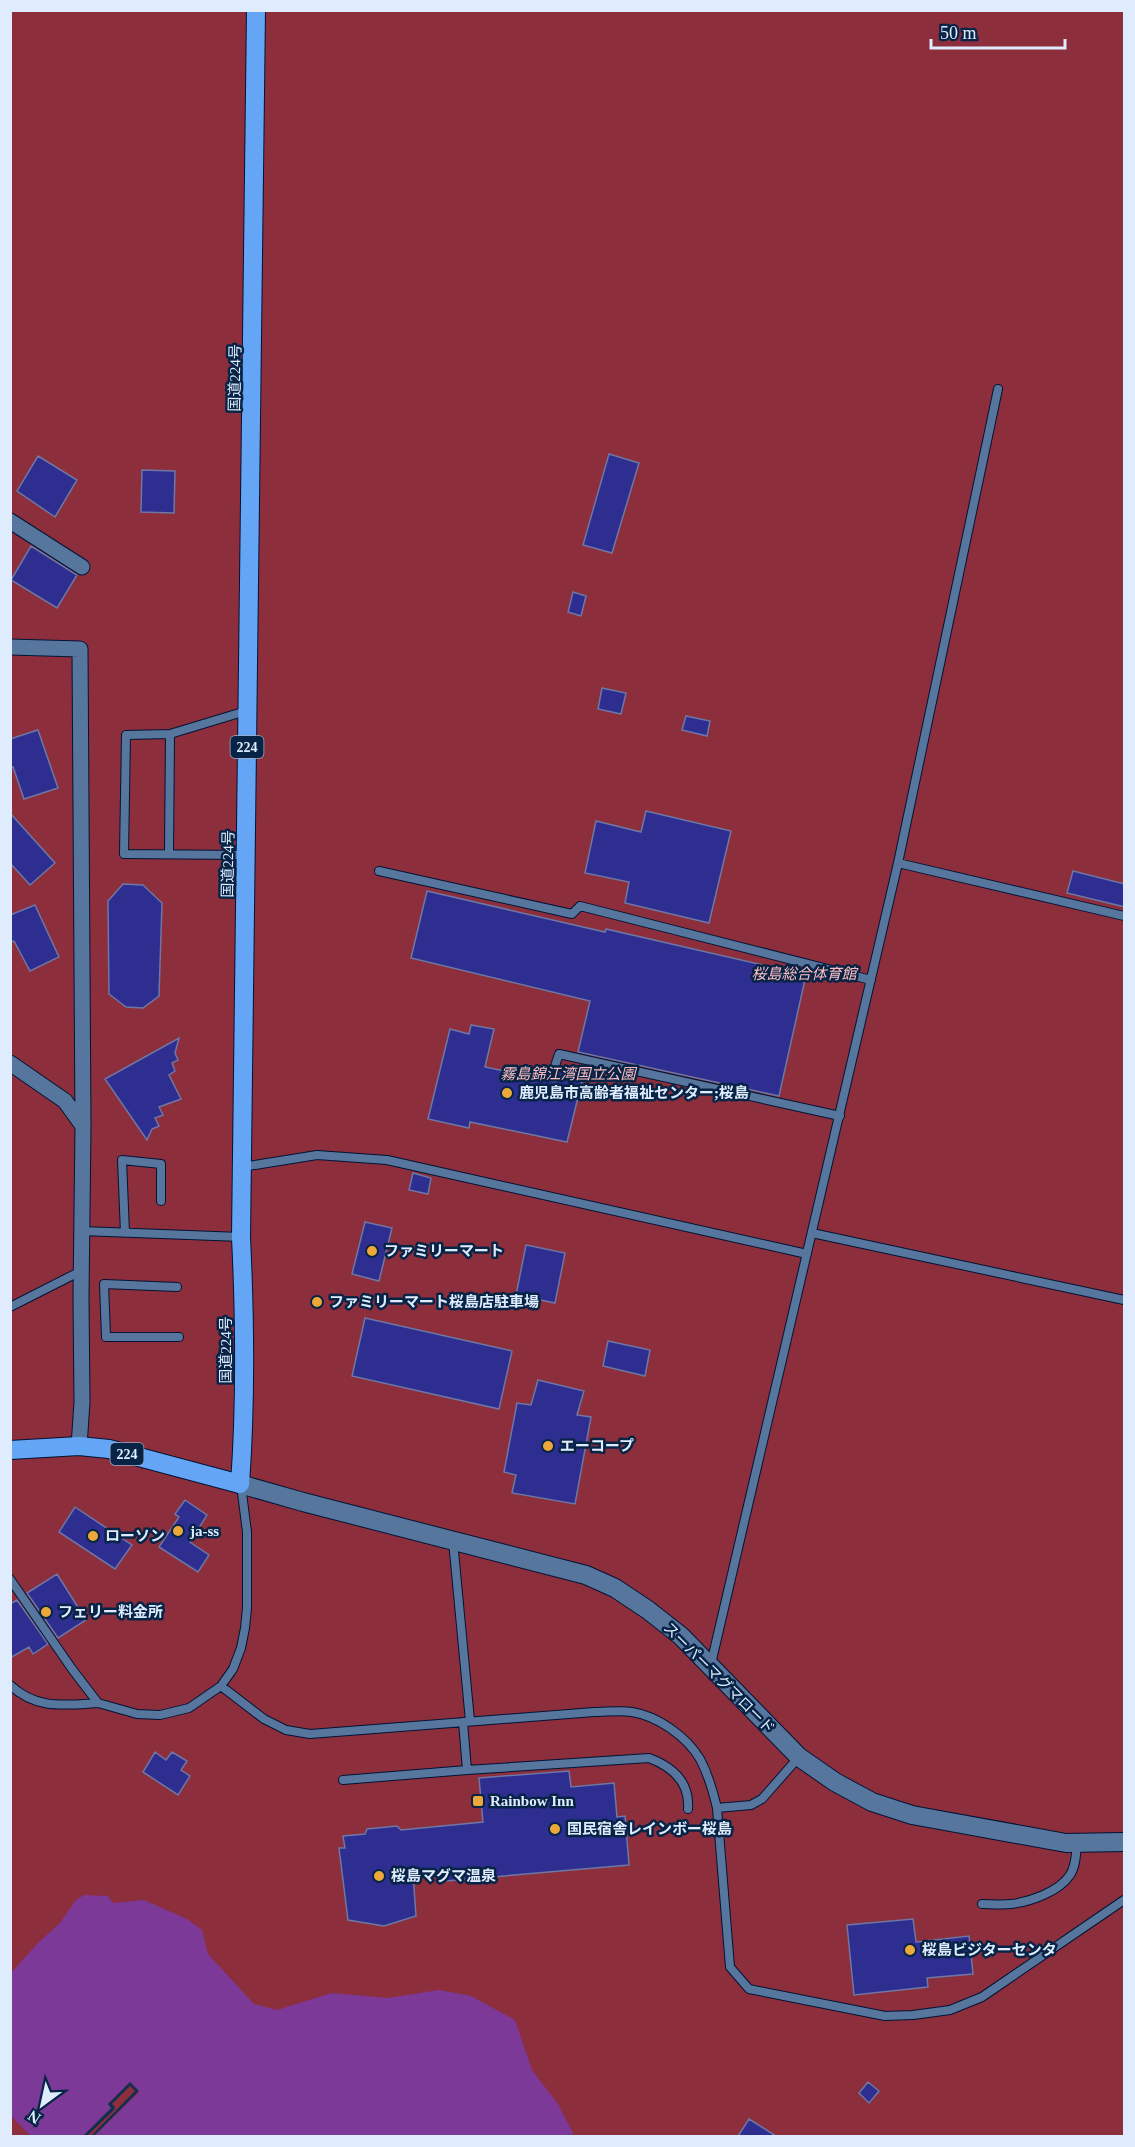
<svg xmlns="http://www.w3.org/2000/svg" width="1135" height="2147" font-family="'Times New Roman','Noto Sans JP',serif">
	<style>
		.green { fill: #8c2e3c }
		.water { fill: #7c3997 }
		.pier { fill: #122e50 }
		.building { fill: #2e2e90; stroke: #6e77a5; stroke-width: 1.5 }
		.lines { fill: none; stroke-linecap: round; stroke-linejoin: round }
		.lane-casing { stroke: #001435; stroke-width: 10 }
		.street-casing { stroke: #001435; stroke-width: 17 }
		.secondary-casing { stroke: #001435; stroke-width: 20 }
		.highway-casing { stroke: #001435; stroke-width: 20 }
		.lane { stroke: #57769e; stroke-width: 8 }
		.street { stroke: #57769e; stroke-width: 15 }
		.secondary { stroke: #57769e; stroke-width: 18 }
		.highway { stroke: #65a5f6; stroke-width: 18 }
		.poi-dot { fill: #eca93a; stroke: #072345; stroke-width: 2 }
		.labels { text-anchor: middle; stroke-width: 5; stroke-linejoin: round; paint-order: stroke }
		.shield { fill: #072345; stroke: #9eb0c6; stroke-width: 1.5 }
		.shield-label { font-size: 14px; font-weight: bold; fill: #deecfe }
		.street-label { font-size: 15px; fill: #deecfe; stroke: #072345 }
		.park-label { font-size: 15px; font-style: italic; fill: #febec1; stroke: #072345 }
		.poi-label { font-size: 15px; font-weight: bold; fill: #deecfe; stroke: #072345; text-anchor: start }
	</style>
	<rect width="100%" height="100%" fill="#122e50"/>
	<path class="green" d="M10,11H1124V2136H11Z"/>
	<path class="water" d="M84,1895L108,1896L113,1903L144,1900L187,1919L202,1930L208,1954L254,2004L277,2010L332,1993L388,1998L439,1990L471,1996L515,2020L532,2070L558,2104L573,2133L572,2136H94L139,2092L130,2082L108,2104L112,2108L83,2136H31L11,2116L10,1977L12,1972L38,1943L60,1923L76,1900Z"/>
	<path class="pier" d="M130,2082L139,2091L94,2136H91L135,2091L130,2086L112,2104L115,2107L114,2110L87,2136H83L111,2108L108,2104Z"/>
	<path class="building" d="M609,454L639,463L612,553L583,545Z
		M38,456L77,480L55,517L17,491Z
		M142,470L175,471L174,513L141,512Z
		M31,546L77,575L57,608L11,580Z
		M573,592L586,596L581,616L568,612Z
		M602,688L626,693L621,714L598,709Z
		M686,716L710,721L707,736L682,730Z
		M38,730L58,788L24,799L13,767L10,768V739Z
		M646,811L731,831L709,923L625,903L629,882L585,873L596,821L641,832Z
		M10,813L55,863L30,885L10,863Z
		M1073,871L1125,884V907L1067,893Z
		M123,884L143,885L162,903L159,996L143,1008L126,1007L109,994L108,901Z
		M427,891L605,932L606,929L806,975L779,1096L578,1052L590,1001L411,958Z
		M35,905L59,957L30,971L14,941L10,942V915Z
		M471,1025L494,1029L485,1067L556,1082L560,1069L584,1073L567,1142L470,1122L469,1128L428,1119L450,1029L469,1034Z
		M179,1038L175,1053L178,1060L172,1063L175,1071L169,1075L181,1099L159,1107L163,1115L155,1118L159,1126L152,1129L147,1140L105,1079Z
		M413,1173L431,1178L428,1194L409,1190Z
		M365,1222L392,1228L379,1281L352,1274Z
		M526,1245L565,1253L555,1303L516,1295Z
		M365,1318L512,1351L499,1409L352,1376Z
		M608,1341L650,1350L645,1376L603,1366Z
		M538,1380L584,1391L577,1415L591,1417L575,1504L512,1493L516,1475L504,1472L517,1403L531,1405Z
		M185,1500L207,1515L190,1542L209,1555L198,1572L159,1547L179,1517L175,1514Z
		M75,1507L132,1545L115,1569L59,1532Z
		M57,1574L86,1620L58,1638L27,1593Z
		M17,1600L48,1644L33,1654L29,1647L10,1658V1604Z
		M155,1752L166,1760L172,1752L187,1761L181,1770L190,1776L178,1795L143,1772Z
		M569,1771L571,1787L614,1783L617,1817L625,1816L629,1865L446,1881L445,1872L413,1874L416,1916L384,1926L348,1920L339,1848H345L343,1836L365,1834L367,1829L397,1826L401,1830L483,1822L479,1778Z
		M913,1919L916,1942L969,1936L973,1974L927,1978L928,1987L854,1995L847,1925Z
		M868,2082L879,2091L869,2103L859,2093Z
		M749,2119L776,2136H738Z"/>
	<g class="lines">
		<defs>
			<path id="lane" d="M170,734L246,711
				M169,853L170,734L126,735L124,854L244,855
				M898,863L1124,916
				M379,871L572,914L580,906L871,980
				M552,1075L559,1054L840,1116
				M242,1167L317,1155L387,1160L807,1254
				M82,1231L241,1237
				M125,1233L122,1160L161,1164V1201
				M812,1233L1124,1300
				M177,1287L104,1284L106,1337H179
				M10,1307L81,1271
				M453,1541L470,1721
				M10,1579L72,1669L98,1703L137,1714L160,1715L189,1708L221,1686L233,1669L241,1648L245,1628L247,1608V1532L241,1485
				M711,1664L898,863L998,389
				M10,1685C37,1710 64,1705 98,1703
				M221,1686L264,1719L286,1730L310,1734L594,1712C606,1712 620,1710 632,1712C658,1716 687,1737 700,1759C708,1774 713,1791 717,1808L730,1967L749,1989L885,2016L913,2015L950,2010L982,1997L1124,1900
				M467,1770L649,1758C673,1767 690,1782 688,1809
				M343,1780L467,1770L463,1722
				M717,1808L751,1805L762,1799L798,1758
				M982,1904C991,1904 1001,1905 1011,1904C1029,1902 1059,1892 1070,1875C1076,1866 1076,1854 1077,1843"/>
			<path id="street" d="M10,521L82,567
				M10,647L80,649L83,1126
				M10,1063L65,1101L83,1126L81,1298L82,1402L79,1446"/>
			<path id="secondary" d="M240,1484L303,1502L586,1575L615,1588L648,1610L681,1636L799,1757L835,1782L872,1802L912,1815L1066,1843L1124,1842"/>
			<path id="highway" d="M10,1450L79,1446L109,1449L240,1484C246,1401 245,1320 241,1237L256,10"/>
		</defs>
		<use href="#lane" class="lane-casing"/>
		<use href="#street" class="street-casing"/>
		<use href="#secondary" class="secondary-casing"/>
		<use href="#highway" class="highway-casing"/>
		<use href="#lane" class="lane"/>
		<use href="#street" class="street"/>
		<use href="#secondary" class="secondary"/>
		<use href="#highway" class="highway"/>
	</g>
	<g class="poi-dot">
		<circle cx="507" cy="1093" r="6"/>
		<circle cx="372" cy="1251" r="6"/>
		<circle cx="317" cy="1302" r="6"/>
		<circle cx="548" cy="1446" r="6"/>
		<circle cx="178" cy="1531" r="6"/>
		<circle cx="93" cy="1536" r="6"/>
		<circle cx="46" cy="1612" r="6"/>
		<rect x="472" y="1795" width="12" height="12" rx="3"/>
		<circle cx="555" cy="1829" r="6"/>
		<circle cx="379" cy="1876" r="6"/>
		<circle cx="910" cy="1950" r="6"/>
	</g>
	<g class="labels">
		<g class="shield">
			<rect x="230.5" y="736" width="33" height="22" rx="4.5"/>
			<rect x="110.5" y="1443" width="33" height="22" rx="4.5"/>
		</g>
		<g class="shield-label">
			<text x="247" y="752">224</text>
			<text x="127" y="1459">224</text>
		</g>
		<g class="street-label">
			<text transform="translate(235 378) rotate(-89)" y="5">国道224号</text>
			<text transform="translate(228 864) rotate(-89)" y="5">国道224号</text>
			<text transform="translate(226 1350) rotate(-90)" y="5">国道224号</text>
			<text transform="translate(719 1678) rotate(45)" y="5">スーパーマグマロード</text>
		</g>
		<g class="park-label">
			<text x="804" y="979">桜島総合体育館</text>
			<text x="568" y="1079">霧島錦江湾国立公園</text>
		</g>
		<g class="poi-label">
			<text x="519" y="1098">鹿児島市高齢者福祉センター;桜島</text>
			<text x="384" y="1256">ファミリーマート</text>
			<text x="329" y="1307">ファミリーマート桜島店駐車場</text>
			<text x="560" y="1451">エーコープ</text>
			<text x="190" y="1536">ja-ss</text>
			<text x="105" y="1541">ローソン</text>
			<text x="58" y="1617">フェリー料金所</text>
			<text x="490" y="1806">Rainbow Inn</text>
			<text x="567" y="1834">国民宿舎レインボー桜島</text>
			<text x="391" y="1881">桜島マグマ温泉</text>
			<text x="922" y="1955">桜島ビジターセンタ</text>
		</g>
	</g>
	<rect width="1135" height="2147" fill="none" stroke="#deecfe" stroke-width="24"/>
	<g transform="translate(42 2105) rotate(213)" stroke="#072345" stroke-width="4.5" paint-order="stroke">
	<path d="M0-4.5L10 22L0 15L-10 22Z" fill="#deecfe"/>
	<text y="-9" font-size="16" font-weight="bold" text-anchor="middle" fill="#deecfe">N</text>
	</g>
	<path d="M931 39v9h134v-9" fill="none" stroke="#deecfe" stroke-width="3"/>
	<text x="940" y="39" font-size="18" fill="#deecfe" stroke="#072345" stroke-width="4.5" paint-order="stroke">50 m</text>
</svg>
